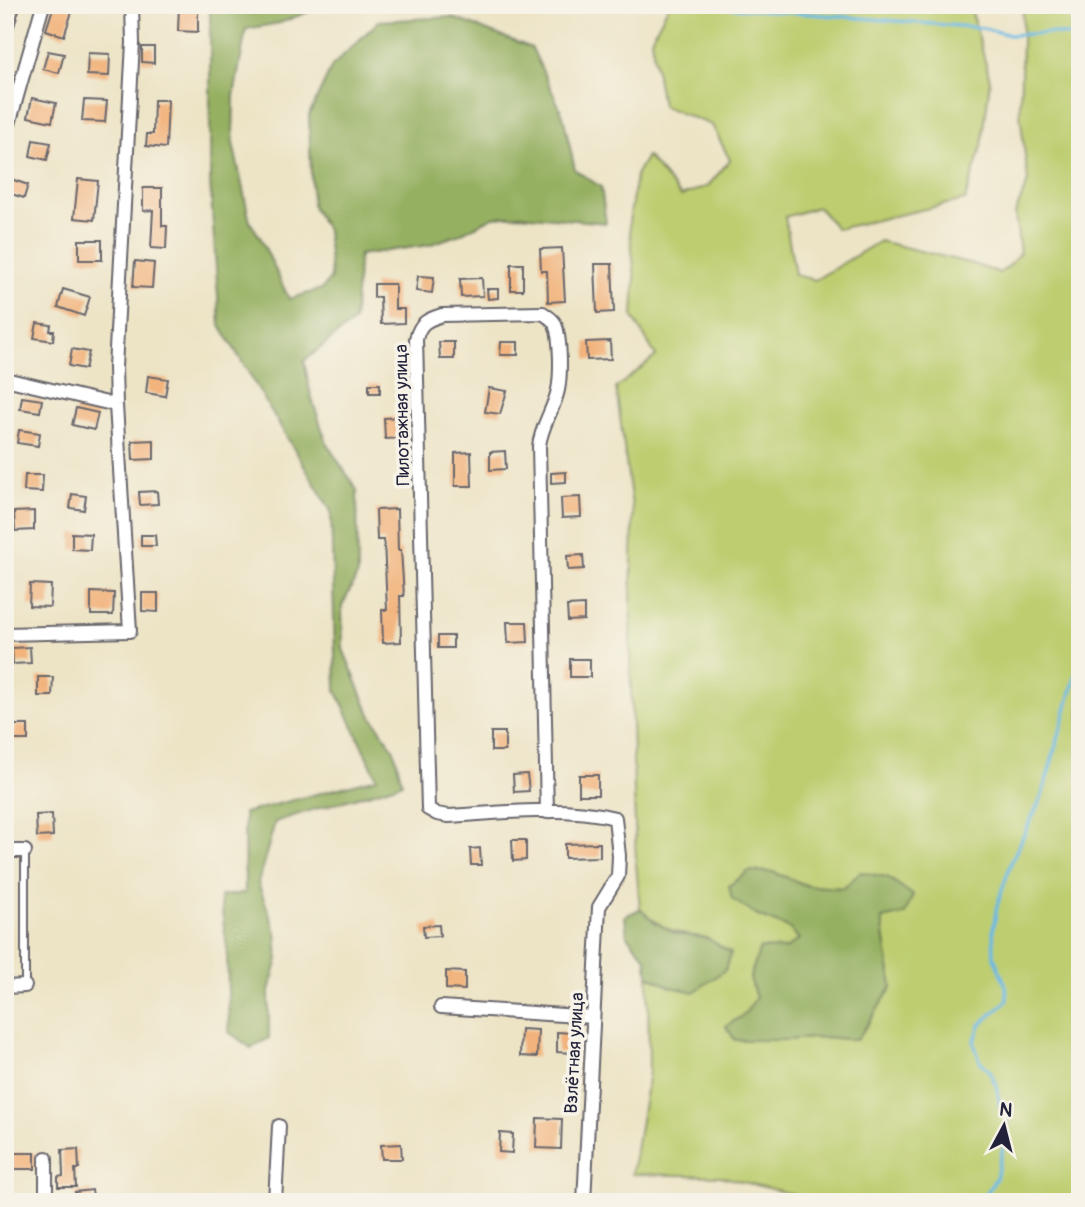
<svg xmlns="http://www.w3.org/2000/svg" width="1085" height="1207" font-family="Pangolin,sans-serif">
	<style>
		.green { fill: #bdcd6f; stroke: #707855; stroke-width: 2; fill-rule: evenodd }
		.forest { fill: #96b062; stroke: #5c694e; stroke-width: 2 }
		.lines { fill: none; stroke-linecap: round; stroke-linejoin: round }
		.stream { stroke: #68b9e3; stroke-width: 3.5 }
		.building { fill: #f2b37b }
		.lane-casing { stroke: #69666c; stroke-width: 10 }
		.street-casing { stroke: #69666c; stroke-width: 16 }
		.lane { stroke: #fff; stroke-width: 6 }
		.street { stroke: #fff; stroke-width: 12 }
		.labels { text-anchor: middle; stroke-width: 7; stroke-linejoin: round; paint-order: stroke }
		.street-label { font-size: 18px; fill: #22223b; stroke: #f7f3e8 }
	</style>
	<rect width="100%" height="100%" fill="#f7f3e8"/>
	<filter id="ink" filterUnits="userSpaceOnUse"><feTurbulence type="fractalNoise" baseFrequency=".0143" numOctaves="2"/><feDisplacementMap in="SourceGraphic" scale="14" xChannelSelector="R" yChannelSelector="G"/><feConvolveMatrix kernelMatrix="1 2 1 2 8 2 1 2 1" color-interpolation-filters="sRGB"/></filter>
	<filter id="wash" filterUnits="userSpaceOnUse"><feTurbulence type="fractalNoise" baseFrequency=".00686" numOctaves="4" result="noise"/><feDisplacementMap in="SourceGraphic" scale="28" xChannelSelector="R" yChannelSelector="G"/><feGaussianBlur stdDeviation="1.57" result="paint"/><feColorMatrix in="noise" values="0 0 0 0 0 0 0 0 0 0 0 0 0 0 0 0 0 1.4 0 .05"/><feComposite in="paint" operator="in"/></filter>
	<g filter="url(#wash)">
		<rect width="100%" height="100%" fill="#ede4c6"/>
		<path class="green" d="M669,5H970L990,80L982,145L965,200L837,229L818,207L785,217L795,275L815,280L880,241L973,264L999,273L1008,267L1020,253L1015,214L1028,181L1020,113L1023,5H1080V1202L815,1200L720,1176L632,1174L649,1072L648,975L671,987L707,938C675,934 665,931 640,909L636,863L630,650L633,513L616,388L656,356L633,317L635,278L629,222L636,175L647,156L681,196L708,186L730,160L712,125L662,106L651,39ZM773,872L808,886L844,888L882,919L892,987L857,1040L826,1037L785,1040H735L726,1026L744,1015L756,998L750,977L760,949H786L799,939L789,928L758,916Z"/>
		<path class="forest" d="M210,5H315L316,9L280,23L246,29L234,96L233,143L250,222L260,237L289,299L322,289L331,278L327,231L312,206L309,115L332,66L379,21L452,17L532,48L563,115L575,170L601,187L606,223L520,215L493,217L460,234L429,245L359,255L354,321L304,361L311,396L327,444L357,490L358,574L342,606L343,649L369,712L394,750L402,783C360,798 317,807 275,822L258,883L276,932L278,959L269,991V1038L251,1048L229,1032L227,949L220,896L245,893L244,813L377,778L336,690L331,511L220,325L210,182Z
			M749,871L773,872L808,886L844,888L860,872L887,877L913,895L905,914L882,919L892,987L857,1040L826,1037L785,1040H735L726,1026L744,1015L756,998L750,977L760,948L786,949L799,939L789,928L758,916L732,899L729,886Z
			M640,909L656,923L677,934L707,938L731,953L725,970L694,992L671,987L648,975L646,958L627,936L625,916Z"/>
		<g class="lines">
			<path class="stream" d="M701,5L983,28L1010,35L1049,33L1080,37
				M984,1202L985,1196L996,1178L1005,1139L1007,1117L1000,1107L997,1088L990,1071L980,1061L974,1043L980,1025L1007,1001L1006,986L994,957L993,929L997,906L1012,860L1042,796L1080,660"/>
		</g>
		<g id="blocks">
			<path class="building" d="M54,5L73,9L64,36L46,30Z
				M179,5H198V32L178,31Z
				M8,6L19,10L12,33L5,31V16Z
				M142,47H154V63L142,62Z
				M48,51L64,54L59,73L43,69Z
				M88,53L110,54L109,76L87,75Z
				M32,98L56,103L52,122L28,117Z
				M84,100L107,101L105,122L82,121Z
				M154,100H168L166,148L146,146L147,134H153Z
				M33,140L51,143L47,160L30,156Z
				M8,178L28,185L24,198L5,192Z
				M78,179L98,181L94,220L74,218Z
				M143,188H162V226H167L166,249L151,248L153,210L143,211Z
				M79,240H102V260H79Z
				M562,248L565,301L548,302L547,271H541L540,249Z
				M135,261L154,263L152,288L133,287Z
				M511,264H523V290H511Z
				M595,264H612L614,312L597,313Z
				M418,276L434,277L432,293L416,291Z
				M482,278L483,296L461,297L460,279Z
				M374,284H395V309H404V323L381,324L380,297H374Z
				M63,289L90,297L84,316L58,307Z
				M487,289H498V298L488,299Z
				M37,323L51,325L50,331H54L53,341L34,338Z
				M610,341L611,359L587,360L586,342Z
				M439,342H454V359H440Z
				M501,342H518V355H500Z
				M72,349L89,352L85,369L69,366Z
				M148,376L168,379L165,396L146,393Z
				M369,384H380V393H369Z
				M489,388L507,391L500,414L485,412Z
				M22,397L42,400L40,412L20,409Z
				M76,408L98,413L94,430L72,425Z
				M401,417L403,438L385,439L384,418Z
				M19,430L40,433L38,446L17,443Z
				M154,440V459L133,460L132,441Z
				M505,451L506,469L490,470V452Z
				M471,452L472,486H455V453Z
				M566,472V482L551,483V473Z
				M25,475H43L42,492L24,491Z
				M157,491L158,504L140,505L139,492Z
				M72,494L86,496L84,510L70,508Z
				M580,497L581,517L562,518L561,498Z
				M397,509L398,550H401L404,596H400L401,642L383,643L382,610H387L384,540H377L376,510Z
				M34,511V530L15,531L14,512Z
				M72,533L91,534L90,550L72,549Z
				M141,535H155L156,546H141Z
				M583,555L584,569L568,570L567,556Z
				M30,584L51,585L50,607L29,606Z
				M91,592L114,593L113,615H91Z
				M142,593H158V612L142,611Z
				M584,605V620L568,621L567,606Z
				M507,622H527L528,642L508,643Z
				M438,636H453V648H438Z
				M30,647L31,663L13,664L12,648Z
				M570,659H590V677H570Z
				M38,677H53L52,696H38Z
				M14,725H28V740H14Z
				M491,732H505V751H491Z
				M527,774L529,791L514,792L513,775Z
				M579,775H598V795H579Z
				M52,814L53,836L37,837L36,815Z
				M512,840H526V860L513,861Z
				M600,843V857L565,858V844Z
				M480,848L481,865H471L470,849Z
				M439,925L440,936L424,937L423,926Z
				M446,971L465,972V990L446,989Z
				M521,1029L538,1030L537,1057L520,1056Z
				M557,1032L574,1033L573,1053L557,1052Z
				M537,1118L562,1119L561,1149L536,1148Z
				M500,1133L513,1134L512,1153L499,1152Z
				M401,1144L402,1159H382L381,1145Z
				M78,1149L79,1169H75L76,1187H58V1177L63,1176L62,1150Z
				M12,1153H35V1169H12Z
				M92,1190L94,1202H76L75,1192Z"/>
		</g>
	</g>
	<g filter="url(#ink)">
		<use href="#blocks" fill-opacity="0" stroke="#69666c" stroke-width="2"/>
		<g class="lines">
			<defs>
				<path id="lane" d="M25,986V852"/>
				<path id="street" d="M5,138L43,5
					M5,379L116,405
					M5,634L130,631L116,405L115,367L133,43L132,5
					M547,812L539,446C541,426 554,409 558,390C561,375 561,338 555,324C553,319 548,317 543,313L442,315C426,320 420,323 416,339L428,809L437,814L448,816C502,813 562,805 615,818L619,856L618,876L599,907L584,1202
					M5,851H25
					M5,987L25,986
					M441,1007L593,1017
					M46,1158V1202
					M275,1202L279,1126"/>
			</defs>
			<use href="#lane" class="lane-casing"/>
			<use href="#street" class="street-casing"/>
			<use href="#lane" class="lane"/>
			<use href="#street" class="street"/>
		</g>
	</g>
	<g class="labels">
		<g class="street-label">
			<text transform="translate(402 415) rotate(-91)" y="6">Пилотажная улица</text>
			<text transform="translate(574 1053) rotate(-87)" y="6">Взлётная улица</text>
		</g>
	</g>
	<rect width="1085" height="1207" fill="none" stroke="#f7f3e8" stroke-width="28"/>
	<g transform="translate(1004 1126) rotate(7)" stroke="#f7f3e8" stroke-width="5" paint-order="stroke">
	<path d="M0-5L12 26L0 18L-12 26Z" fill="#22223b"/>
	<text y="-10" font-size="19" font-weight="bold" text-anchor="middle" fill="#22223b">N</text>
	</g>
</svg>
